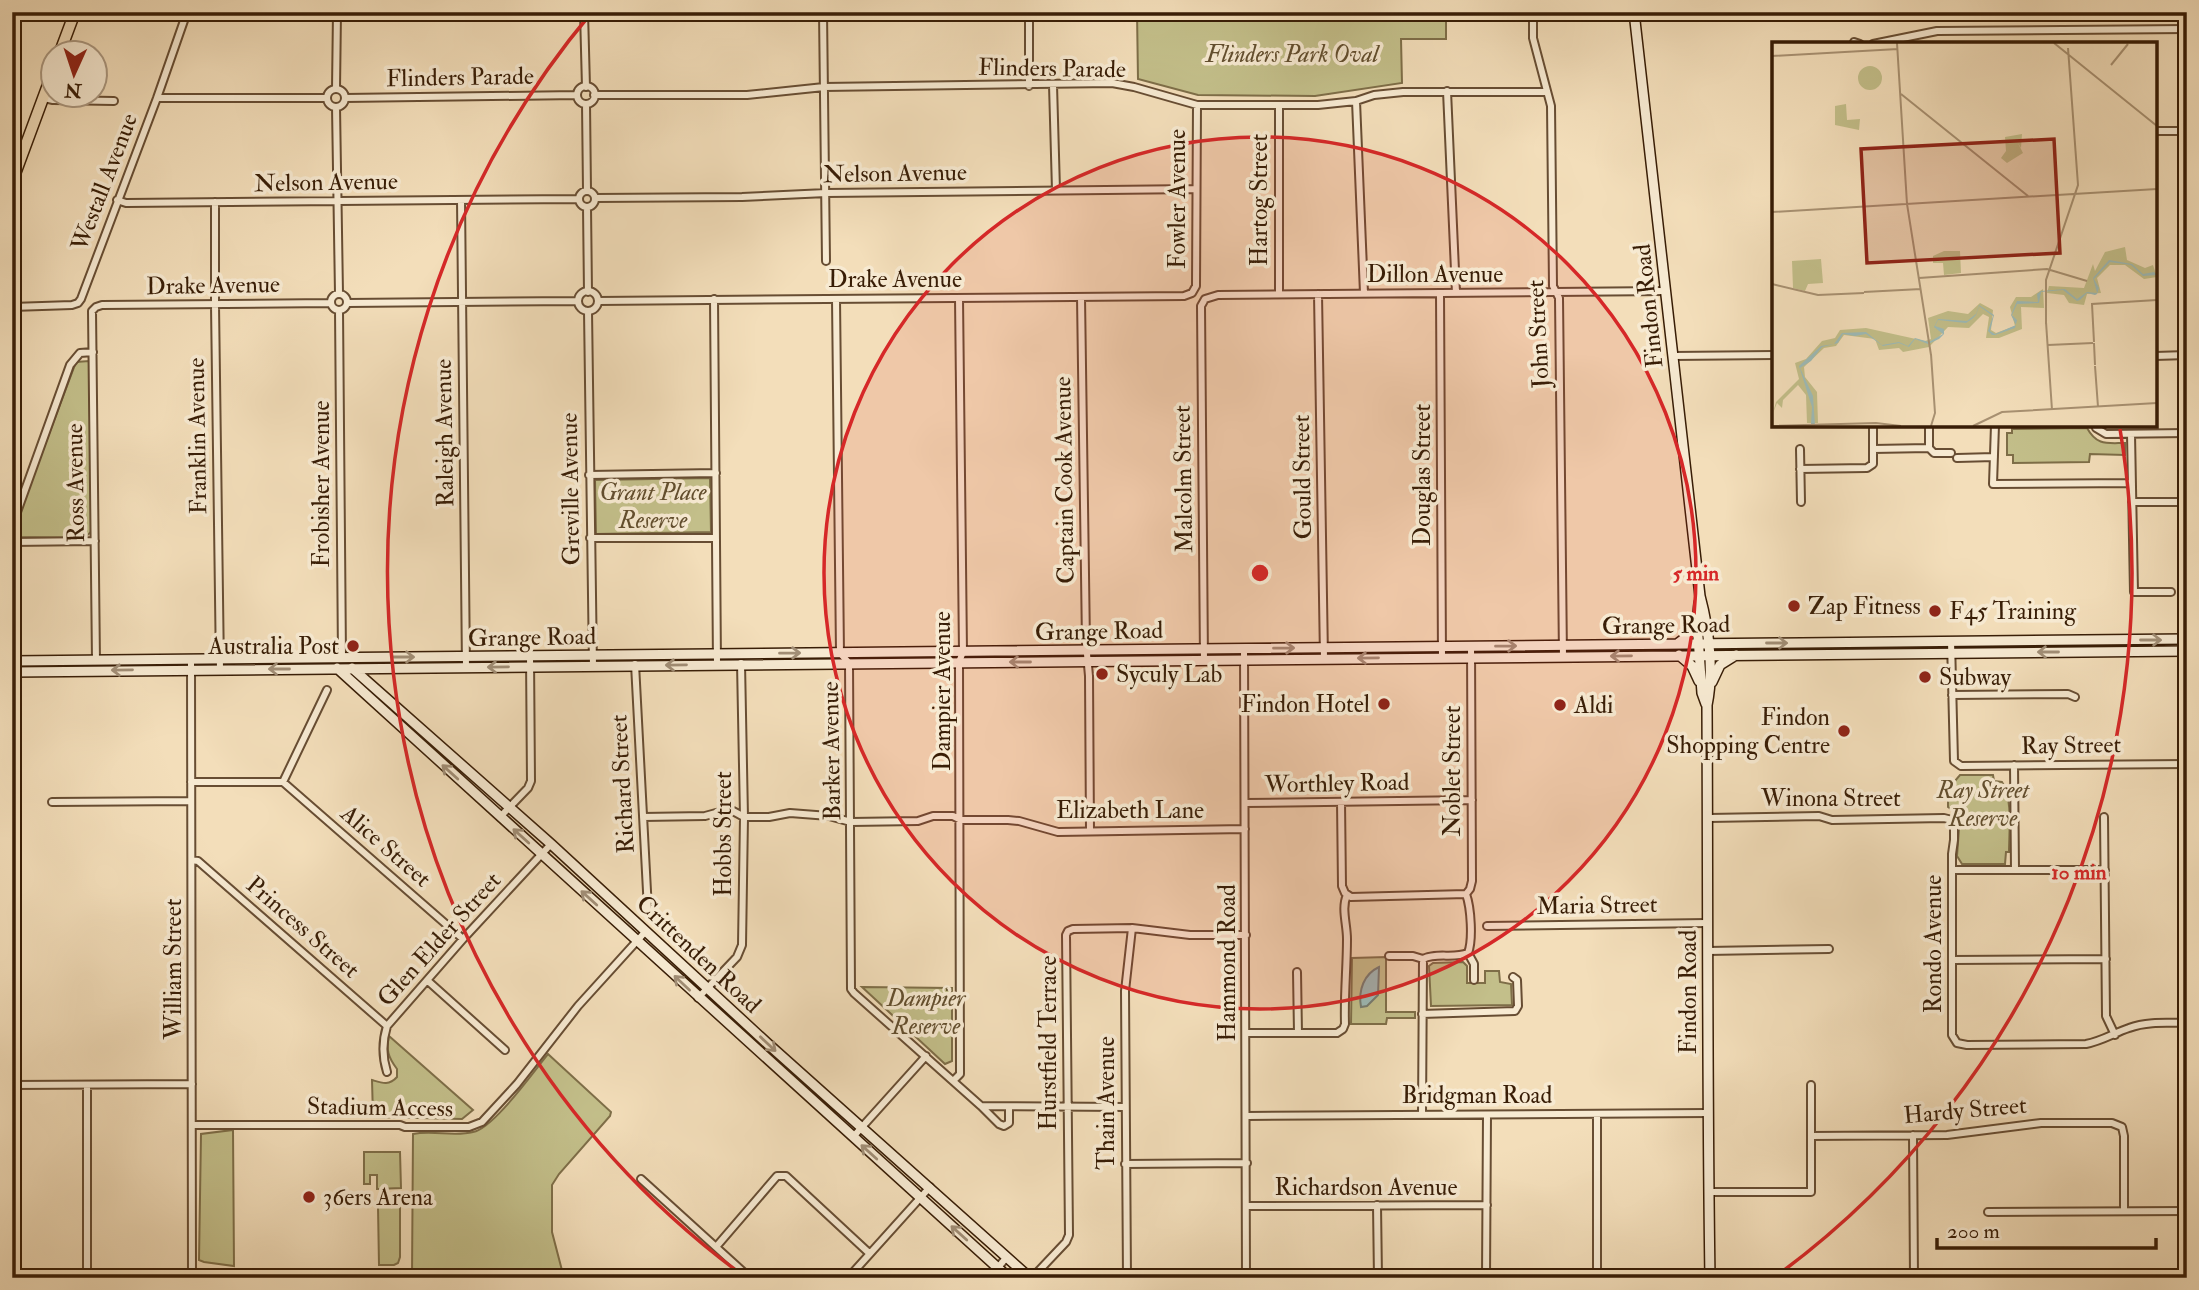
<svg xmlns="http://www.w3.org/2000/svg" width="2199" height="1290" font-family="'IM FELL Double Pica',serif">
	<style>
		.green { fill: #c3bf8a; stroke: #7e6e48; stroke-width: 2 }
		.water { fill: #9dbbb8; stroke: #757c71; stroke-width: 2 }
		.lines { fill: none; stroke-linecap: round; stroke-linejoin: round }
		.street-casing { stroke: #674d33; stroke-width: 10 }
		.secondary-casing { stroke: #381d06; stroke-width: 12 }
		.primary-casing { stroke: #381d06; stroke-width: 13 }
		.street { stroke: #f7ead2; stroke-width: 6 }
		.secondary { stroke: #f7ead2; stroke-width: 9 }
		.primary { stroke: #f3deba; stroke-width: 10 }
		.oneway { stroke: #a18e76 }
		.ring { fill: none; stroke: #d62828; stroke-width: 3.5 }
		.poi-dot { fill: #8f2418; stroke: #f7ead2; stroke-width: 2.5 }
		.labels { text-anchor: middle; stroke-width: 7; stroke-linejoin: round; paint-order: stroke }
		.park-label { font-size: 24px; font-style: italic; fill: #624e2e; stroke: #f7ead2 }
		.street-label { font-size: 24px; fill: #381d06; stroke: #f7ead2 }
		.poi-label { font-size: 24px; fill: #381d06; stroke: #f7ead2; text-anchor: start }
		.inset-road { fill: none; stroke: #a89172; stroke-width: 2 }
		.view { fill: #8f2418; fill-opacity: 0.15; stroke: #8f2418; stroke-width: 3.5 }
		.inset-edge { fill: none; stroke: #381d06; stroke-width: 3.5 }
		.centre { fill: #d62828; stroke: #f7ead2; stroke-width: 3.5 }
		.ring-label { font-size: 21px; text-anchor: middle; font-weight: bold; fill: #d62828; stroke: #f7ead2; stroke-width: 7; stroke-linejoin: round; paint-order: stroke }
	</style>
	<rect width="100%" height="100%" fill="#f3deba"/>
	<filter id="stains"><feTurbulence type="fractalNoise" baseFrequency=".00286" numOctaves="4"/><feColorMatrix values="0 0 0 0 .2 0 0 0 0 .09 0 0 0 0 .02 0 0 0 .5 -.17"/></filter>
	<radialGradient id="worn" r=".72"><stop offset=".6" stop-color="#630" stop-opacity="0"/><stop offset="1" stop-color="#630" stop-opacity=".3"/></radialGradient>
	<path class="green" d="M1137,12H1446V39H1401L1402,83L1315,96L1198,95L1138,79Z
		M89,361L92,531L84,538L18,537L13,530L76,362Z
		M2087,428C2097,446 2107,443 2125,443V455L2090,454L2089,462L2013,463V455H2007V433H2012V429Z
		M710,478L711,532L596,534L595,480Z
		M1960,775H1993L1994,781L2002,782C2013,796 2009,834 2009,852H2006L2005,864H1962L1957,856L1960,815L1948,807V789Z
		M1386,957V1012H1415V1018H1387L1386,1024H1351L1352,958Z
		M1463,962L1467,966V983H1485V971H1499L1500,982L1511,984L1512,1005L1431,1006L1429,966L1433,963Z
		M862,987L952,988V1061L945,1064Z
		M389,1036L473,1110L462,1119L373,1117L372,1080C382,1083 389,1086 397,1077V1069C388,1057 386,1050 389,1036Z
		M548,1054L611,1112L610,1116L559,1174L552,1185V1232L564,1278H412L413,1134C433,1130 454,1137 473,1132C494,1128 533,1072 548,1054Z
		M233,1130L234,1266L204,1262L199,1260L201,1134Z
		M364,1152H400L401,1188L377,1189V1175H370V1184H364Z
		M378,1207H400V1257L398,1263L394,1265H379Z"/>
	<path class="water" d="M1379,967L1378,995L1367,1006L1361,1007C1358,990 1364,974 1379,967Z"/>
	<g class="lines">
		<defs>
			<path id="street" d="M57,12L73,18
				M584,12L586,87
				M823,12L826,261
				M1029,12V86
				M1533,12V38L1551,106L1553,286L1559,298L1563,657
				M1854,42L1860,44
				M1873,44L1937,31L2187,29
				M1053,85L1056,190
				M577 95a9 9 0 1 1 18 0a9 9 0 1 1-18 0Z
				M336,89L337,12
				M327 98a9 9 0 1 1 18 0a9 9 0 1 1-18 0Z
				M1447,91L1456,293
				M594,95H747L824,87L1112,83L1134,87L1197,105H1318L1356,101L1374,95L1403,92H1547
				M44,98L53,100L114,101
				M157,98H327
				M345,98L577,95
				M1356,101L1364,293
				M586,104L587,190
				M1279,106V294
				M336,107L339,294
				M2155,131H2187
				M579 199a8 8 0 1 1 16 0a8 8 0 1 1-16 0Z
				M595,198L742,197L826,193L1196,189
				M117,200L126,203L578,199
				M461,200L466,667
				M215,202V305L220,669
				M587,207L588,292
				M578 301a10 10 0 1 1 20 0a10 10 0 1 1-20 0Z
				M1440,293L1442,657
				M1318,294L1324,658
				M331 302a8 8 0 1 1 16 0a8 8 0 1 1-16 0Z
				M1081,297L1086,643L1089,676L1090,831
				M714,299L717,664
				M836,299L840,653L849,663L851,989L854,993L981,1106L1125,1107
				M598,301L1184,296L1192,293L1196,286L1197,105
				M347,303L578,301
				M12,307L72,305L78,303L81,299L157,98L187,12
				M339,310L342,657
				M588,311L593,666
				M1673,356L1774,355
				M2155,356L2187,355
				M1995,425L1993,484L2132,483
				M2095,425L2096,428L2106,434L2187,433
				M2131,434L2134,592H2171
				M1929,448L1934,453H1951
				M1800,449L1801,502
				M1873,449L1929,448V425
				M1957,458L1994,457
				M1800,469L1867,468L1873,464V425
				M589,475L716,473
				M2132,502H2187
				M12,526L70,365L80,353L93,352
				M590,538H716
				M12,542L95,541
				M1951,641L1954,761L1961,766L2187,764
				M1244,649L1246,1278
				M191,660L192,1278
				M96,661L92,311L96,307L102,305L331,303
				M1204,661L1201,306L1205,299L1218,295L1666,291
				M635,664L648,910
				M1952,695L2068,694L2075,697
				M2014,765L2015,870
				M191,782H283L327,690
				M283,782L463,939
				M52,802L191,801
				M1341,802L1342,886L1345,893L1351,897L1466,894
				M1245,803L1472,800
				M12,805H13
				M500,817L528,788L531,781L530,656
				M643,817L705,816L716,813L733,811L744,817H769L790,813L829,816L851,822L918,821L933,816H953L961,820H1008L1019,821L1058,832L1245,829
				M2104,817L2106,1016L2115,1035
				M1709,818L1819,816L1832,820L1944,818L1952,820L1954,825V840L1952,854V1035L1957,1043L1967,1045L2086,1044C2102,1041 2114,1033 2129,1028C2147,1021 2168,1023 2187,1023
				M192,860L198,861L387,1026
				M1952,870H2105
				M1466,894L1470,889L1472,881L1471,646
				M1487,926L1707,923
				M1707,951L1829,949
				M1468,953L1474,964V980
				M1389,956H1413L1423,959
				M1952,960L2106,959
				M1297,972L1298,1033
				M428,981L505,1050
				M698,998L737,957L742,945L744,817L741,663
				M1422,1014L1515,1011L1518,1006L1517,980L1513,977
				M1246,1033H1337L1343,1029L1345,1024C1344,995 1347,967 1347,939C1347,924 1341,908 1347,895
				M387,1072C382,1056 382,1042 387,1026L463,939L551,844
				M953,1081L960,1074L959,662L963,652L959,298
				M12,1085L192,1084
				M981,1106L999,1124L1004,1126L1009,1123V1107
				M1597,1114V1278
				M1422,1115L1423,959C1437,952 1453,959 1468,953C1473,940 1471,908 1466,894
				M1247,1116L1708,1113
				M192,1125H400L405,1127H469L482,1122L517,1084L578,1006L646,931
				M1913,1135L1914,1278
				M1811,1136L1947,1135L2041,1123H2112L2122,1127L2124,1136V1211
				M853,1137L926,1056
				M1125,1164L1247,1163
				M641,1179L750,1278
				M1709,1192H1811V1085
				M1377,1205L1378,1278
				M1247,1206L1487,1205
				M1988,1212L2187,1211
				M716,1247L777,1176H786L869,1253
				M87,1278V1085
				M848,1278L930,1187
				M989,1278L1006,1258
				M1032,1278L1066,1242L1069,1235L1066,935L1068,931L1073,929L1132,928L1190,935H1246
				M1127,1278L1125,991L1132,928
				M1161,1278L1246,1277
				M1486,1278L1487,1115"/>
			<path id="secondary" d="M1634,12L1700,596C1709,630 1714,671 1707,705C1708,896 1707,1087 1710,1278
				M1699,603L1697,623L1702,693L1706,704
				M1677,644L1689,635L1697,623
				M1679,655L1692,666L1699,681
				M12,661L2187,639
				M337,668L1009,1278
				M352,668L551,844L768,1044L1030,1278
				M12,672L2187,651
				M1712,682L1720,665L1736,655"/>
			<path id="primary" d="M60,52L75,12
				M12,182L52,74"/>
		</defs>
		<use href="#street" class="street-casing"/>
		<use href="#secondary" class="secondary-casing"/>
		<use href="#primary" class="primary-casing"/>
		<use href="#street" class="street"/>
		<use href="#secondary" class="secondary"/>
		<use href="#primary" class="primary"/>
	</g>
	<defs><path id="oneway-shaft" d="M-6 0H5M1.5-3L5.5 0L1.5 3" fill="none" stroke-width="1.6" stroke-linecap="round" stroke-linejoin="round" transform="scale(1.75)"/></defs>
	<g class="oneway">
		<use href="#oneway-shaft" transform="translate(2151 640)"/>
		<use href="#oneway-shaft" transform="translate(1777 643)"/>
		<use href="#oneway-shaft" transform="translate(1506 646) rotate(-1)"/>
		<use href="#oneway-shaft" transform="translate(1284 648) rotate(-1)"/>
		<use href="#oneway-shaft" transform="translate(2048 652) rotate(180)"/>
		<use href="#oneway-shaft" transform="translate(790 653) rotate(-1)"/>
		<use href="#oneway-shaft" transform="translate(1621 656) rotate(179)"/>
		<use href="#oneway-shaft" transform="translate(404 657)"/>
		<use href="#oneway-shaft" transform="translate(1368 658) rotate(179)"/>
		<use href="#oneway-shaft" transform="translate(1020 662) rotate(180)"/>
		<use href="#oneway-shaft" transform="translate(676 665) rotate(179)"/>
		<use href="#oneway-shaft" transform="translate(498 667) rotate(179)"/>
		<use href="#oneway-shaft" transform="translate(279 669) rotate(180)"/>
		<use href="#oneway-shaft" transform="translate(122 670) rotate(179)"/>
		<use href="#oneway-shaft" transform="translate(450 772) rotate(-138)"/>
		<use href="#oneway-shaft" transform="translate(521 836) rotate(-138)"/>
		<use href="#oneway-shaft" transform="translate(589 898) rotate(-138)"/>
		<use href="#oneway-shaft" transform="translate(682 983) rotate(-137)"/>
		<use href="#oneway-shaft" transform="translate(768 1044) rotate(43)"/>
		<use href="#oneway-shaft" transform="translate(869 1152) rotate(-138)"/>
		<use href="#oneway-shaft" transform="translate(959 1233) rotate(-138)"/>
	</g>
	<circle cx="1260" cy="573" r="436" fill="#d62828" fill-opacity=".12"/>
	<g class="ring">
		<circle cx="1260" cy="573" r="436"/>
		<path d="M741 1274A872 872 0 0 1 592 12M2120 429A872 872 0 0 1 1779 1274"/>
	</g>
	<g class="poi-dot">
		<circle cx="1794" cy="606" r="7"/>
		<circle cx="1935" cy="611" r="7"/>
		<circle cx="353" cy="646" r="7"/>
		<circle cx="1102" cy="674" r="7"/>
		<circle cx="1925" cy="677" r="7"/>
		<circle cx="1384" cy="704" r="7"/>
		<circle cx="1560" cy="705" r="7"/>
		<circle cx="1844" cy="731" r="7"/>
		<circle cx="309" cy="1197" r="7"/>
	</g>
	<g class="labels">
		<g class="park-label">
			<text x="1292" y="62">Flinders Park Oval</text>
			<text x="653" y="500">Grant Place<tspan x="653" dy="28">Reserve</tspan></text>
			<text x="1983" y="798">Ray Street<tspan x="1983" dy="28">Reserve</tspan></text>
			<text x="926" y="1006">Dampier<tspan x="926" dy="28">Reserve</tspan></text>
		</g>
		<g class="street-label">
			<text transform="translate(1052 68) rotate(1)" y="8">Flinders Parade</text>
			<text transform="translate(460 77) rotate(-1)" y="8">Flinders Parade</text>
			<text transform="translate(895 173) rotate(-1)" y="8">Nelson Avenue</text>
			<text transform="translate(104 182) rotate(-69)" y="8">Westall Avenue</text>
			<text transform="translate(326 182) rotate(-1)" y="8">Nelson Avenue</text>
			<text transform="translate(1177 199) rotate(-90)" y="8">Fowler Avenue</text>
			<text transform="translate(1259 200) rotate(-90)" y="8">Hartog Street</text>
			<text x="1435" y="282">Dillon Avenue</text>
			<text x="895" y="287">Drake Avenue</text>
			<text transform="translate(213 285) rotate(-1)" y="8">Drake Avenue</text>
			<text transform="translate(1648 306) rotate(-96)" y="8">Findon Road</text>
			<text transform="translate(1538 334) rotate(-93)" y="8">John Street</text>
			<text transform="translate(444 433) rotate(-91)" y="8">Raleigh Avenue</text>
			<text transform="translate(197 436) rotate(-91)" y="8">Franklin Avenue</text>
			<text transform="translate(1422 475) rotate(-90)" y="8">Douglas Street</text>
			<text transform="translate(1302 477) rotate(-91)" y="8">Gould Street</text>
			<text transform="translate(1183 479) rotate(-91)" y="8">Malcolm Street</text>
			<text transform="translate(1064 480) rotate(-91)" y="8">Captain Cook Avenue</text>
			<text transform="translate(75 483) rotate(-91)" y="8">Ross Avenue</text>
			<text transform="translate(321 484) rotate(-90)" y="8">Frobisher Avenue</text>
			<text transform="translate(570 489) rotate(-91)" y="8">Greville Avenue</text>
			<text transform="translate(1666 625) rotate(-1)" y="8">Grange Road</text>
			<text transform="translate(1099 631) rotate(-1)" y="8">Grange Road</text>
			<text transform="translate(532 637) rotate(-1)" y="8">Grange Road</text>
			<text transform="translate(942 691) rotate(-90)" y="8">Dampier Avenue</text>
			<text transform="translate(2071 745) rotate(-1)" y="8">Ray Street</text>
			<text transform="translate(831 751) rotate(-91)" y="8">Barker Avenue</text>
			<text transform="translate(1452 771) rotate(-90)" y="8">Noblet Street</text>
			<text transform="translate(1337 783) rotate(-1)" y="8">Worthley Road</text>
			<text transform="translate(622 784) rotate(-93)" y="8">Richard Street</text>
			<text x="1831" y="806">Winona Street</text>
			<text x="1130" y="818">Elizabeth Lane</text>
			<text transform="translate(723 834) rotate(-90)" y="8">Hobbs Street</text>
			<text transform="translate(386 846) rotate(41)" y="8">Alice Street</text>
			<text transform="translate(1597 905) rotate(-1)" y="8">Maria Street</text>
			<text transform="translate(303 927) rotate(41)" y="8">Princess Street</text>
			<text transform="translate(439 939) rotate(-48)" y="8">Glen Elder Street</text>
			<text transform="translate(1933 944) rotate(-90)" y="8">Rondo Avenue</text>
			<text transform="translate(699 954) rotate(43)" y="8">Crittenden Road</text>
			<text transform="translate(1227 963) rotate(-90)" y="8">Hammond Road</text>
			<text transform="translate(173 969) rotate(-90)" y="8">William Street</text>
			<text transform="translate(1688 992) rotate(-90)" y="8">Findon Road</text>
			<text transform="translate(1048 1043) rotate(-90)" y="8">Hurstfield Terrace</text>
			<text x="1477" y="1103">Bridgman Road</text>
			<text transform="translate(1106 1103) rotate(-90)" y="8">Thain Avenue</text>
			<text transform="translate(380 1107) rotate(1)" y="8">Stadium Access</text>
			<text transform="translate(1965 1110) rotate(-5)" y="8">Hardy Street</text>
			<text x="1366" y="1195">Richardson Avenue</text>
		</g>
		<g class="poi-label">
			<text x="1808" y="614">Zap Fitness</text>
			<text x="1949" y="619">F45 Training</text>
			<text x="339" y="654" text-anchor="end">Australia Post</text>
			<text x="1116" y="682">Syculy Lab</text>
			<text x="1939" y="685">Subway</text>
			<text x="1370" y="712" text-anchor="end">Findon Hotel</text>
			<text x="1574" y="713">Aldi</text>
			<text x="1830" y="725" text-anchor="end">Findon<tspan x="1830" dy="28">Shopping Centre</tspan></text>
			<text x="323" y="1205">36ers Arena</text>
		</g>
	</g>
	<g transform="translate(1772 42)">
		<rect width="385" height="385" fill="#f3deba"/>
		<path d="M86 36a12 12 0 1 1 24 0a12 12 0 1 1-24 0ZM74,62L75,78L88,77L87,88L63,83V64ZM250,92L249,106L246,101L251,111L235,121L229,116L234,109L233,95ZM353,205L355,218L373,226L381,223L385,235L372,237L353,223H338L325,236L329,251L315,252L312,263L297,261L292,253L275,251L277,244L312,246L321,222L323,229L333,210ZM172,209H188L189,231L172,233L171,221H161V214ZM49,217L51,241L36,242L33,249L21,246L20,219ZM271,247L272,266L249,265L250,287L227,296H214L217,275L211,272L197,286L176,285L157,305L131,310L127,306L107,308L103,297L72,293L64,304L52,306L32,325L33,335L45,350L46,381H35L34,353L26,343L11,358L10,366L5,361L1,371L4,360L27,337L23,321L34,317L50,299L63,296L68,288L94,286L153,299L159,297L156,276L176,269L196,272L208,261L221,268L219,288L224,291L243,284L238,265L244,255H259Z" fill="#c3bf8a"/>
		<path d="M337,218L360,222L371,232L382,230L385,233L371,234L359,223L338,220L322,237L327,246L325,252L323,253L315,251L308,258L305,259L291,248L269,250L267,261L245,262L240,273L245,278L243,286L223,293H220L216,289L221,274L207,264L204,273L200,277L194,281L166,278L163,284L172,287V292L167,297L156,302L143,297L137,305L127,301L111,304L94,292L83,294L71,292L66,301L50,305L39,319L28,326L41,354L43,384L39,382L40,365L27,324L49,304L62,302L70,291L94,290L110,303L127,300L136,304L143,296L157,300L171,292L162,285L166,277L195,279L204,272L207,263L222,273L218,289L223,292L244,283L239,273L245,259L266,260L265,252L269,249L293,247L305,257L315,250L325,251L321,236Z" fill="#9dbbb8"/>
		<path class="inset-road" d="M125,1L135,162L159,313M282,1L385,84M0,14L126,7M339,23L356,2M129,52L256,154M0,170L385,147M147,236L275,227L315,239M0,242L46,253L92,251M92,250L149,247M274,280L280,368M274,282V238L306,143L296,6M322,300L320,262L385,258M322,301L323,323M276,303L321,301M323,324L326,365M0,384L104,381L129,384M159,384L163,371L159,312M201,384L230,370L385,361"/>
		<path class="view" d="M282,97L288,211L95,221L89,107Z"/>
		<rect width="385" height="385" class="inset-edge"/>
	</g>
	<circle cx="1260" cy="573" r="10" class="centre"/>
	<g class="ring-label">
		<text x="1696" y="580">5 min</text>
		<text x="2079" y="879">10 min</text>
	</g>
	<rect width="2199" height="1290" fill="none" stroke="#f3deba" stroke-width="42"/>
	<rect x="14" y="14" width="2171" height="1262" fill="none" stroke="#381d06" stroke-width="3.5"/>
	<rect x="21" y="21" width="2157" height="1248" fill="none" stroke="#381d06" stroke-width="2"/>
	<g transform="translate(74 74) rotate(183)"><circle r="33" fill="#f7ead2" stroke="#ab9880" stroke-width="2"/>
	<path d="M0-5L12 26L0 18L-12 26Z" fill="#8f2418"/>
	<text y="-10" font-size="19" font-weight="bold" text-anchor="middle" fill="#381d06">N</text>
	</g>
	<path d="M1937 1238v10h219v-10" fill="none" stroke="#381d06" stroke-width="3.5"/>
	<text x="1947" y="1238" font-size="21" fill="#381d06" stroke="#f7ead2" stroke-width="5" paint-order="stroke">200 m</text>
	<rect width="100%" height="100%" filter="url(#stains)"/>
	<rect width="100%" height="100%" fill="url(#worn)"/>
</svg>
